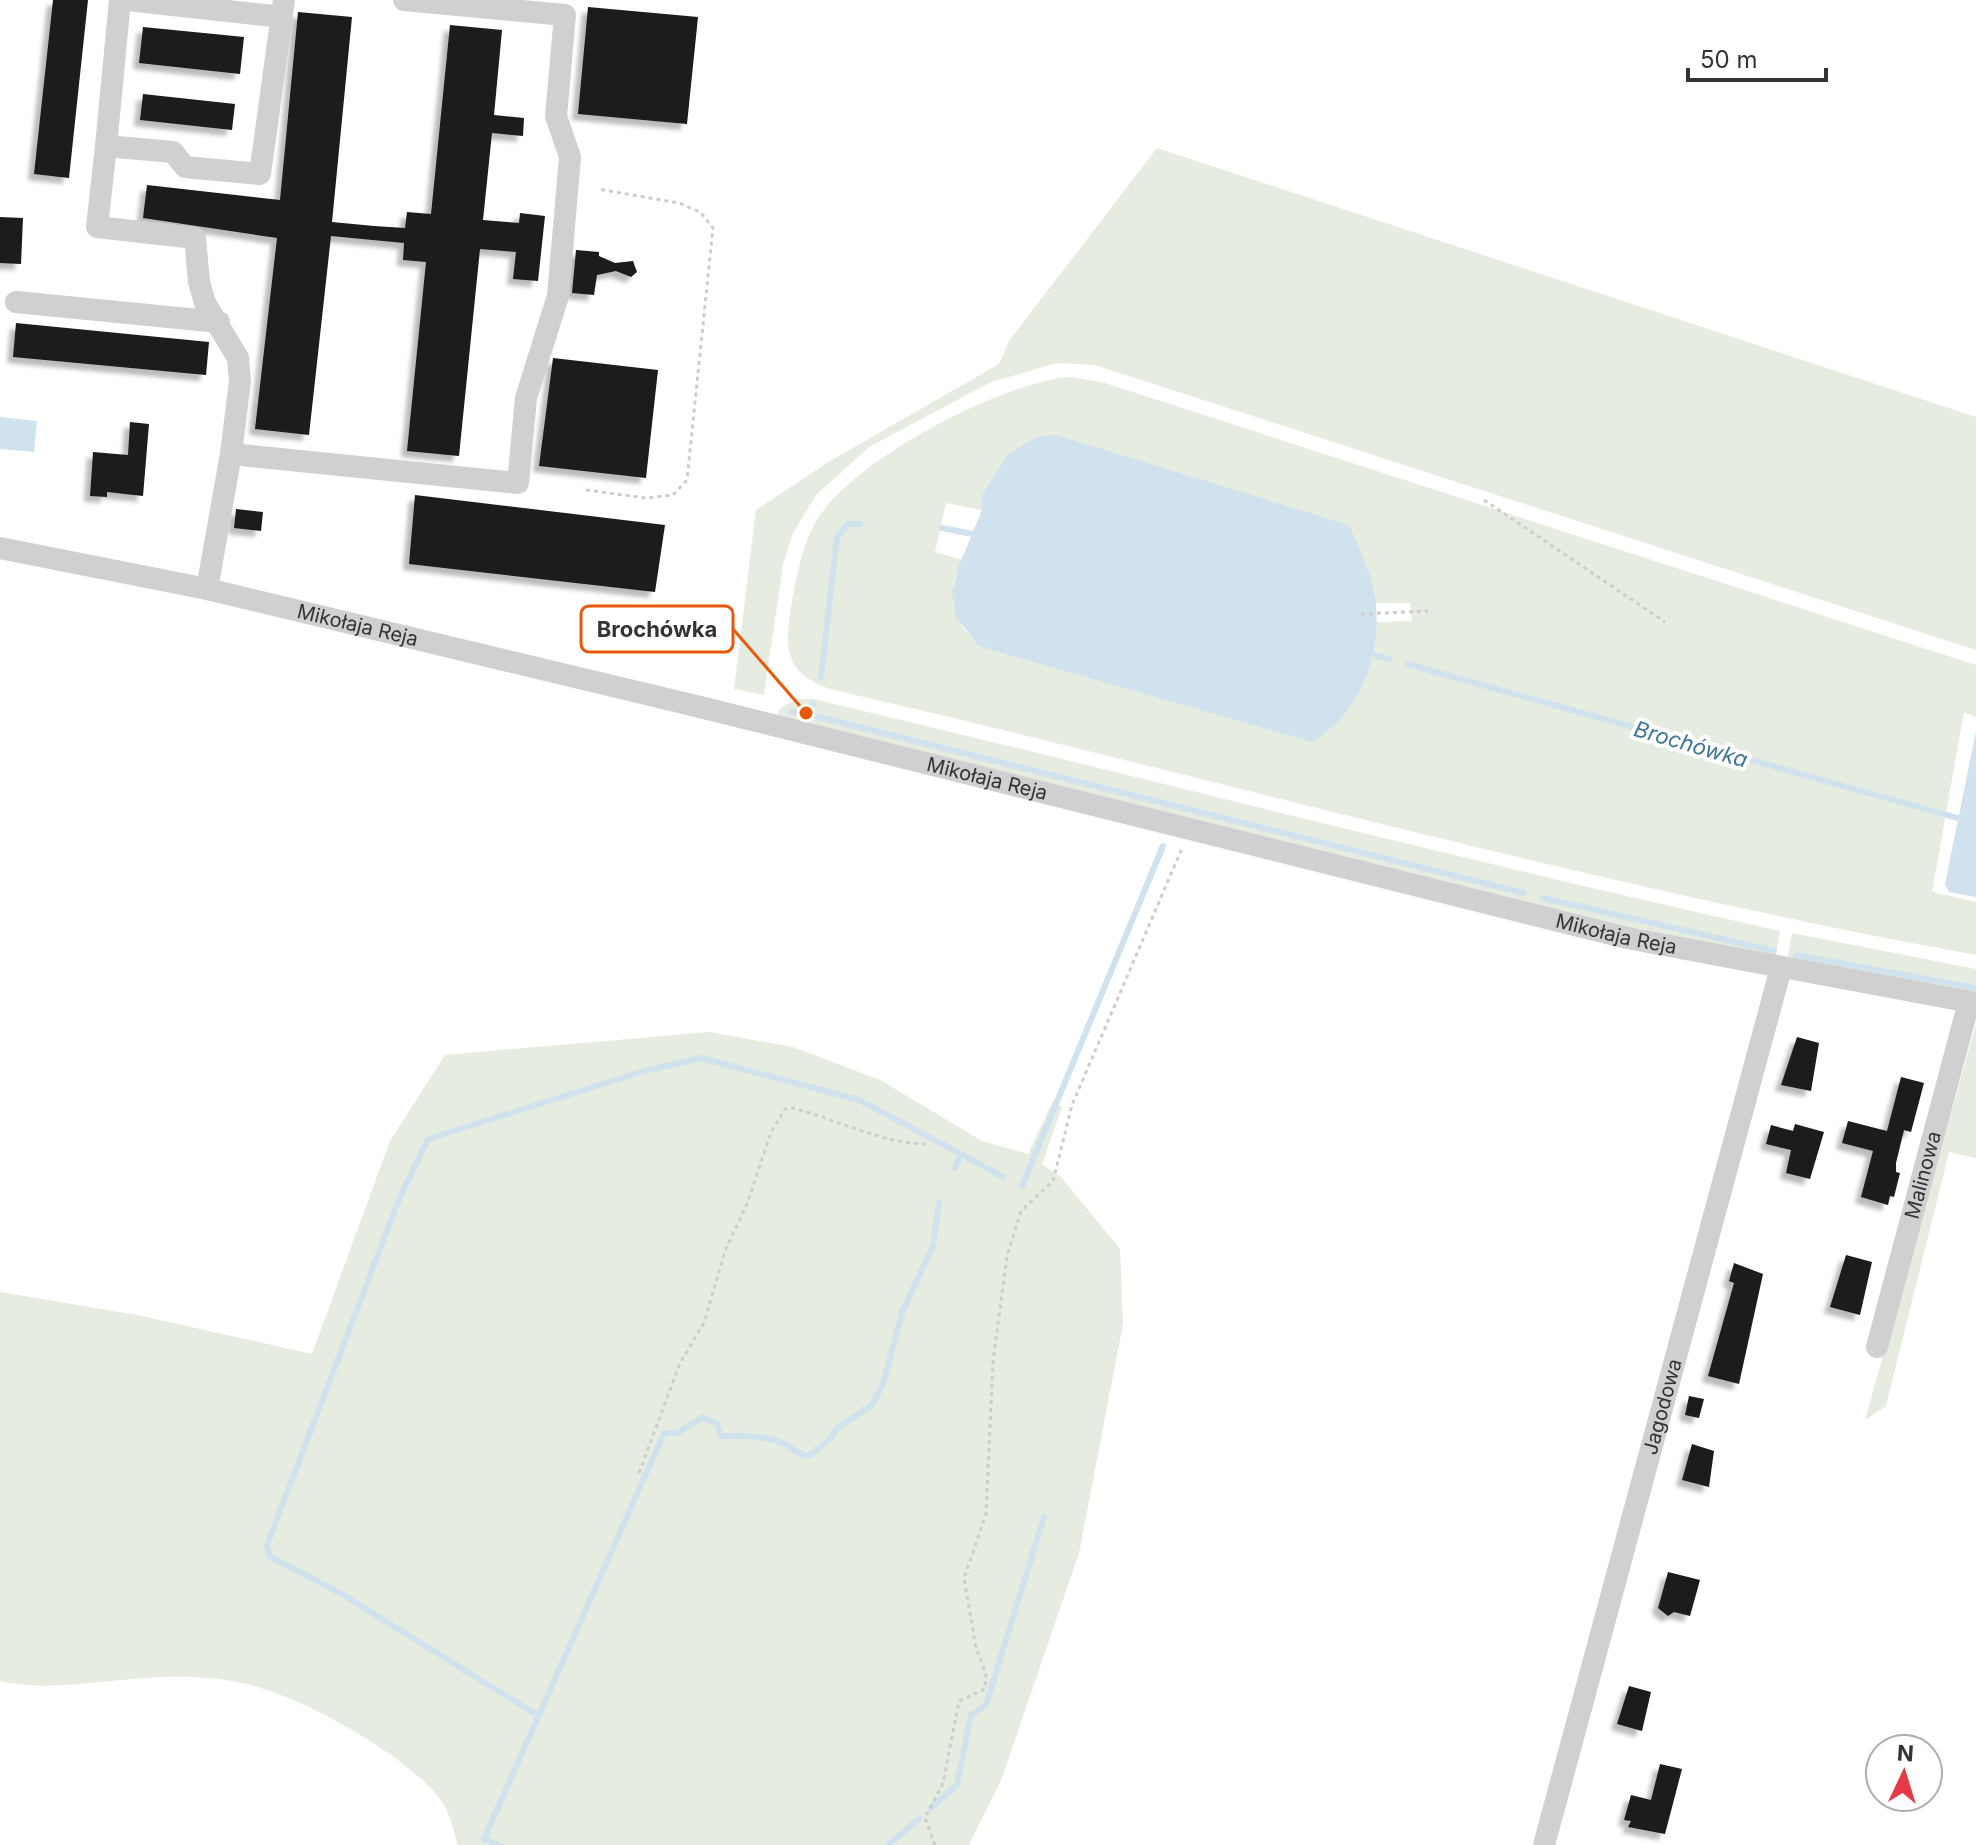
<svg xmlns="http://www.w3.org/2000/svg" width="1976" height="1845" font-family="Inter,sans-serif">
	<style>
		.green { fill: #e6ecdf; fill-rule: evenodd }
		.water { fill: #cfe2ee }
		.lines { fill: none; stroke-linecap: round; stroke-linejoin: round }
		.stream { stroke: #cfe2ee; stroke-width: 6 }
		.building { fill: #1a1a1a; filter: url(#shadow) }
		.path { stroke: #cdcdcd; stroke-width: 3; stroke-dasharray: 4 4; stroke-linecap: butt }
		.minor { stroke: #d0d0d0; stroke-width: 22 }
		.labels { text-anchor: middle; stroke-width: 8; stroke-linejoin: round; paint-order: stroke }
		.street-label { font-size: 20px; fill: #333; stroke: #fff }
		.water-label { font-size: 22px; font-style: italic; fill: #3f7597; stroke: #fff }
		.leader { fill: none; stroke: #e8590c; stroke-width: 3 }
		.callout-dot { fill: #e8590c; stroke: #fff; stroke-width: 3 }
		.callout { fill: #fff; stroke: #e8590c; stroke-width: 3 }
		.callout-label { font-size: 22px; text-anchor: middle; font-weight: bold; fill: #333 }
	</style>
	<defs>
		<filter id="shadow"><feDropShadow dx="-6" dy="6" stdDeviation="2" flood-color="#0004"/></filter>
	</defs>
	<rect width="100%" height="100%" fill="#fff"/>
	<path class="green" d="M1157,148L1976,417V650L1095,365L1057,363L991,382L869,447L816,495L793,533L783,564L764,695L734,689L756,510L830,461L999,364L1009,341Z
		M1071,377L1105,383L1976,665V717L1964,712L1932,892L1976,902V955C1590,885 1212,777 830,689C789,674 784,654 790,613C795,584 800,552 814,525C846,463 1003,381 1071,377ZM1007,455L1372,583L1375,603H1410L1412,621L1376,622L1374,655L966,632C951,610 947,583 964,560L935,552L946,503L982,510V495Z
		M798,699H813C1135,775 1456,859 1780,931L1776,954L1771,956L1639,932L777,715L781,707Z
		M1792,933L1976,969V994L1792,960L1788,955Z
		M1976,1024V1158L1949,1152L1886,1406L1865,1420Z
		M709,1032L793,1047L880,1080L982,1141L1028,1154L1053,1101L1062,1107L1042,1164L1061,1177L1120,1249L1123,1324L1079,1553L1002,1778L969,1845H458C454,1833 451,1816 444,1805C417,1761 310,1702 261,1688C230,1678 196,1676 164,1677C111,1678 53,1693 0,1681V1292L137,1315L312,1354L390,1141L445,1055Z"/>
	<path class="water" d="M0,417L37,421L34,452L0,449Z
		M1056,435L1349,525C1357,544 1367,564 1372,583C1387,641 1365,711 1312,742L979,646L956,617L952,593L958,568L982,510V495L1007,455L1037,437Z
		M1976,731V897L1949,892L1945,884Z"/>
	<g class="lines">
		<path class="stream" d="M942,528L978,535
			M1367,653L1389,659
			M1407,664L1976,823
			M821,677L837,537L848,524H860
			M792,712L806,713L813,704
			M803,713L1524,893
			M1543,898L1774,951
			M1796,955L1976,988
			M955,1168L961,1154L1003,1177
			M1022,1186L1163,846
			M537,1715L340,1593L269,1556L267,1545L400,1197L428,1139L644,1071L701,1058L859,1100L961,1154
			M931,1808L957,1785L971,1715L986,1705L1044,1517
			M500,1845L484,1839L664,1433H677L703,1417L717,1424L721,1436C741,1436 761,1435 780,1442C791,1446 798,1456 809,1456L830,1439L837,1428L872,1405L883,1384L903,1310L933,1246L939,1202
			M888,1845L919,1819"/>
	</g>
	<path class="building" d="M53,0H88L69,178L34,174Z
		M588,7L698,17L687,124L578,114Z
		M298,12L352,17L332,222L374,226L405,228L407,212L431,214L450,25L502,30L494,115L524,118L523,136L492,133L483,220L519,223L520,213L545,216L538,281L513,279L516,252L480,249L459,456L407,451L426,262L403,260L404,243L331,236L309,435L255,429L277,238L143,218L147,185L280,200Z
		M143,27L244,37L240,74L139,63Z
		M143,94L235,104L232,130L140,120Z
		M0,217L23,218L21,264L0,263Z
		M576,250L599,252V256L615,263L633,261L637,272L631,277L616,271L597,275L594,295L572,293Z
		M16,323L209,342L206,375L13,357Z
		M553,358L658,370L646,478L539,466Z
		M130,422L149,424L143,496L107,492V497L90,496L93,452L128,455Z
		M415,495L665,525L655,592L409,564Z
		M236,509L263,512L261,531L234,528Z
		M1797,1037L1819,1043L1811,1091L1781,1085Z
		M1901,1077L1924,1083L1911,1132L1904,1130L1896,1163V1172L1900,1173L1894,1197L1890,1196L1888,1205L1861,1197L1873,1151L1842,1143L1848,1121L1887,1131Z
		M1795,1124L1824,1132L1810,1179L1786,1173L1791,1150L1766,1144L1771,1125L1793,1131Z
		M1846,1255L1872,1262L1860,1315L1830,1307Z
		M1734,1263L1763,1274L1739,1384L1708,1376L1734,1283L1729,1281Z
		M1689,1396L1704,1399L1699,1418L1685,1415Z
		M1692,1444L1714,1451L1709,1487L1682,1480Z
		M1668,1572L1700,1580L1690,1616L1674,1612L1668,1616L1658,1608Z
		M1629,1686L1651,1692L1642,1731L1617,1724Z
		M1660,1764L1682,1769L1665,1834L1628,1827L1631,1821L1624,1820L1631,1795L1651,1800Z"/>
	<g class="lines">
		<path class="path" d="M586,490L646,498L673,495L687,480L713,228L700,212L679,203L598,189
			M1484,500L1665,622
			M1361,614L1428,611
			M639,1473L680,1363L704,1323L725,1251L747,1204L771,1132L785,1109L793,1108C835,1119 881,1143 925,1144
			M935,1845L925,1818L943,1783L959,1701L985,1689L986,1674L976,1648L964,1578L986,1514L993,1362L1007,1256L1021,1211L1053,1181L1072,1105L1183,846"/>
		<g class="minor">
			<path d="M120,0L106,146L173,152L185,167L260,174L284,0"/>
			<path d="M127,0L282,17"/>
			<path d="M106,146L97,227L195,238L199,282L205,303L238,358L240,381L231,454L518,483L526,398L558,296L570,157L556,116L565,15L404,0"/>
			<path d="M16,302L219,322"/>
			<path id="s1" d="M0,548L207,589L696,706L1627,938L1976,1003"/>
			<path d="M207,589L231,454"/>
			<path id="s2" d="M1877,1347L1969,1002"/>
			<path id="s3" d="M1544,1845L1781,968"/>
		</g>
	</g>
	<g class="labels">
		<g class="street-label">
			<text dy="7" stroke="none"><textPath href="#s1" startOffset="366">Mikołaja Reja</textPath></text>
			<text dy="7" stroke="none"><textPath href="#s1" startOffset="1014">Mikołaja Reja</textPath></text>
			<text dy="7" stroke="none"><textPath href="#s1" startOffset="1662">Mikołaja Reja</textPath></text>
			<text dy="7" stroke="none"><textPath href="#s2" startOffset="178">Malinowa</textPath></text>
			<text dy="7" stroke="none"><textPath href="#s3" startOffset="454">Jagodowa</textPath></text>
		</g>
		<g class="water-label">
			<text transform="translate(1691 744) rotate(16)" y="8">Brochówka</text>
		</g>
	</g>
	<path class="leader" d="M806 713L733 629"/>
	<circle class="callout-dot" cx="806" cy="713" r="8"/>
	<rect class="callout" x="581" y="606" width="152" height="46" rx="8"/>
	<g class="callout-label">
		<text x="657" y="637">Brochówka</text>
	</g>
	<g transform="translate(1904 1773) rotate(4)"><circle r="38" fill="#ffffff" stroke="#adadad" stroke-width="2"/>
	<path d="M0-6L14 30L0 20L-14 30Z" fill="#e63946"/>
	<text y="-12" font-size="22" font-weight="bold" text-anchor="middle" fill="#333333">N</text>
	</g>
	<path d="M1688 68v12h138v-12" fill="none" stroke="#333333" stroke-width="4"/>
	<text x="1700" y="68" font-size="24" fill="#333333" stroke="#ffffff" stroke-width="6" paint-order="stroke">50 m</text>
</svg>
